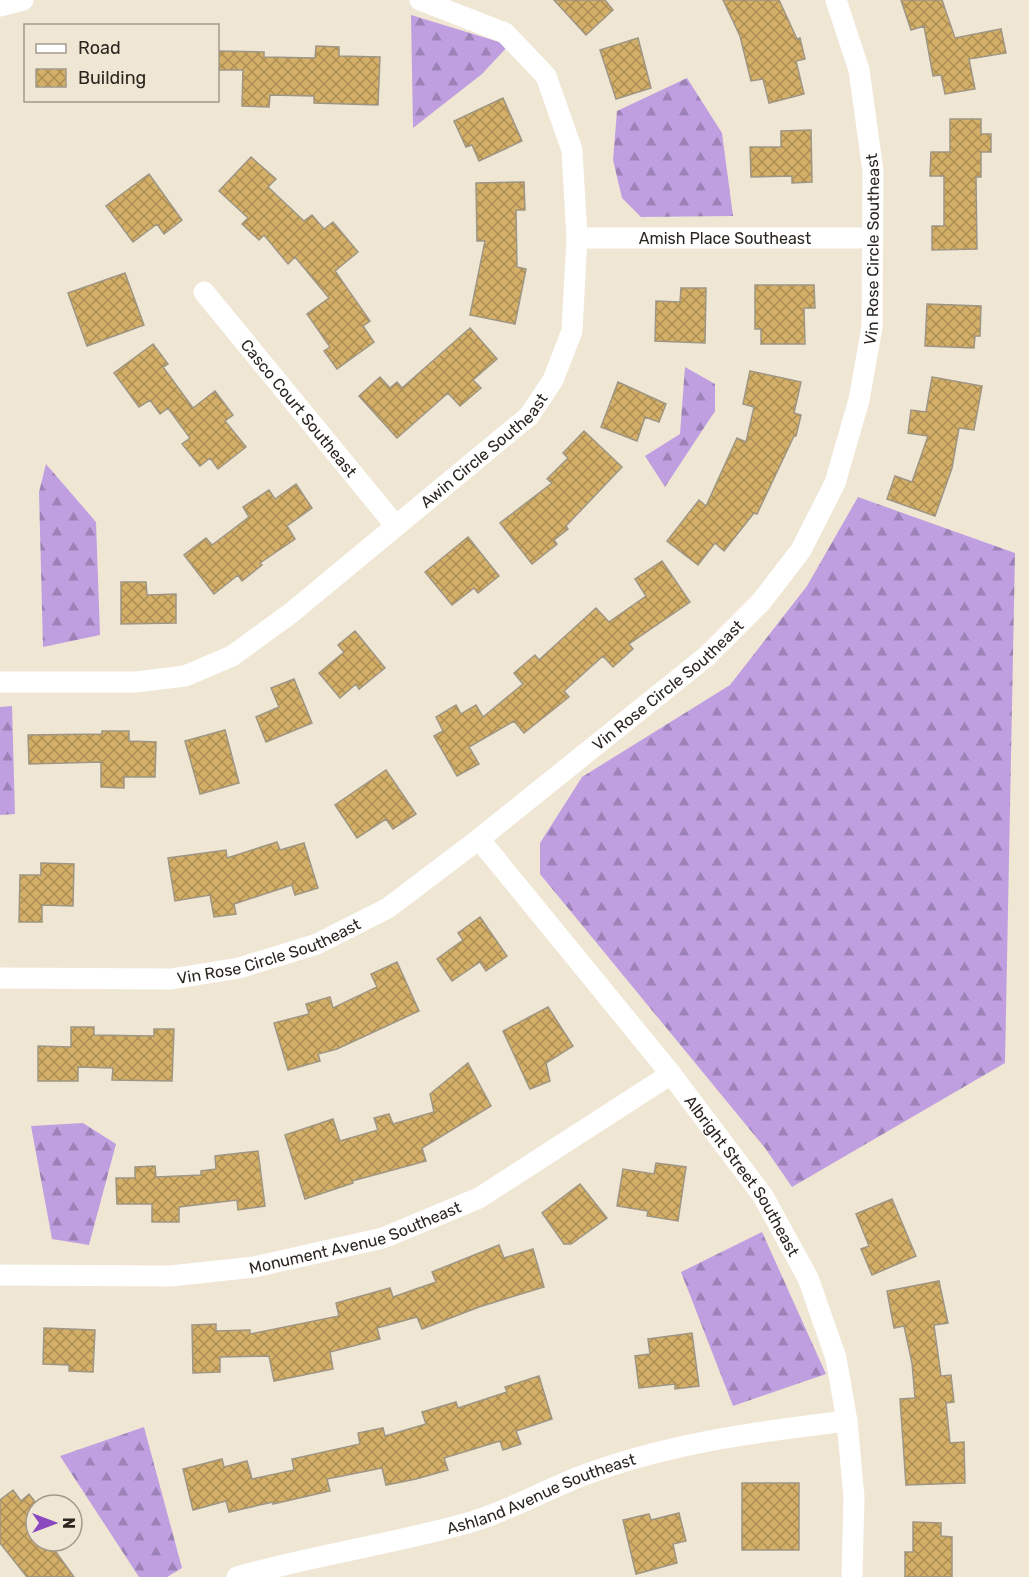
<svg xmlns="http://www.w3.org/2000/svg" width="1029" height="1577" font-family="Rubik,sans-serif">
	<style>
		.forest { fill: url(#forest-firs) }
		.building { fill: url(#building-cross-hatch); stroke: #9e9583; stroke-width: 1.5 }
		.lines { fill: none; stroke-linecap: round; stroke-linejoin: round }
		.minor { stroke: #fff; stroke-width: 21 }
		.labels { text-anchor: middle; stroke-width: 6; stroke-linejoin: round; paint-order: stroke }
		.street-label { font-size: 16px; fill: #2b2720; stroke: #f0e6d4 }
	</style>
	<defs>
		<pattern id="forest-firs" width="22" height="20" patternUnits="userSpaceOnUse" patternTransform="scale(1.5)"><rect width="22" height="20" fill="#c09fe1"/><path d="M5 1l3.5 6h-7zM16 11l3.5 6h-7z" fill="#9c82b6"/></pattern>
		<pattern id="building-cross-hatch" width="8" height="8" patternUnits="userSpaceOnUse" patternTransform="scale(1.5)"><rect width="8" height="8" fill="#d4af68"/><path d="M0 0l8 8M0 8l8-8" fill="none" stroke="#ac8e55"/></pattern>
	</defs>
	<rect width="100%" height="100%" fill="#f0e6d4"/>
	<path class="forest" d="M411,15L509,45L482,74L413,128Z
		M687,78L722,133L733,216L641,217L622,198L613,160L617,111Z
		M685,367L715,384V411L665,487L645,456L680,434Z
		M46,464L96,522L100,635L43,647L39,492Z
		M858,497L1015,553L1005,1063L792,1187L765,1148L540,874V843L582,777L730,685L807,586Z
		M12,706L15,814L0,815V707Z
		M83,1123L116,1144L89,1245L52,1239L31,1126Z
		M762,1232L826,1374L733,1406L681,1272Z
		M144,1427L182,1568L167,1577H139L60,1456Z"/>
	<path class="building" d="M554,0H605L613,10L586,35Z
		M723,0H779L797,39L800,38L805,59L796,61L804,94L769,103L763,79L751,81L740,36Z
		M901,0H942L955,38L1001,29L1006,53L969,59L975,89L945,94L941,75L933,76L924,26L911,30Z
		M638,38L651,88L616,99L600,50Z
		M316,46L339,47V56L380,57L378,105L314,103V96L270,95L269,107L242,106L243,70H218V51L264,52V57L315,58Z
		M503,98L522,141L479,161L472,145L466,147L454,121Z
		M950,119H981V134H991V152H981V177H976L977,249L932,250V226H944V176H930L931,152H950Z
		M811,130L812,182L792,183V176L751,177L750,147H781V131Z
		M251,157L276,179L268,187L304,221L312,215L324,229L333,222L358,252L335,271L370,321L363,326L374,342L337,369L324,351L330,347L307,314L329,298L295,257L288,264L264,235L259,240L242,224L248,218L219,191Z
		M149,174L182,220L164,234L157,224L133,242L106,206Z
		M524,182L525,210H516L517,267L526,269L515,324L470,315L485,241H477L476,183Z
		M125,273L144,325L87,346L68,293Z
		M755,285H814L815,308H804L805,344H761V329H755Z
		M681,288H706L705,343L655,341L656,301L680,302Z
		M927,304L981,306L980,336H975L974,348L925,346Z
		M470,328L497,359L473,380L481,388L460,406L448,393L397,438L359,396L380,377L390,388L397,382L402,388Z
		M153,344L168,364L163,367L193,408L215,391L233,415L225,421L246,447L218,469L210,458L200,466L182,444L190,438L168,408L160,414L150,400L139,407L114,373Z
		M750,371L801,382L794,413L801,415L796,436H794L757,514L754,513L724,551L715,543L698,565L667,541L699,500L706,506L737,438L746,442L754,407L743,404Z
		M932,377L982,386L974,430L959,428L952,468L935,516L887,499L895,476L912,482L928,436L908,433L911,410L926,412Z
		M618,382L666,404L659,422L645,417L637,441L601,427Z
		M584,431L622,467L566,526L568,529L554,540L557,544L532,564L500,523L552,483L547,479L568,458L563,453Z
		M296,484L312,508L287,526L295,539L260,563L262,565L242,581L238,575L214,594L184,555L206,538L212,545L249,517L243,507L269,490L275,499Z
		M468,537L499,576L478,593L474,588L452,605L425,572Z
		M662,561L690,602L629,644L633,649L613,667L603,656L564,691L569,697L524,733L514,721L469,747L479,764L457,776L434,736L443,731L436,717L456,705L461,714L476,705L483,717L523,684L514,673L535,655L539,660L596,608L609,622L646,596L635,579Z
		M121,582H146L147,595L176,594V623L121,624Z
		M355,631L385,668L359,689L356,684L340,698L319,673L344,652L338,645Z
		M294,679L312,723L266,742L256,717L279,707L271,688Z
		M225,730L239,783L200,794L185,741Z
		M102,731H129V741L156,742L155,777H124V788L101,787V762L29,764L28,735L102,734Z
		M386,770L416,814L393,829L386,819L357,838L335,805Z
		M277,842L280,850L304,843L318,888L295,895L292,885L234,904L236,914L214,917L210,895L175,901L168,858L226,850L227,858Z
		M41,863L74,864L73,906L42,905V922H19L20,875H41Z
		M480,917L507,956L486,971L480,962L452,981L437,959L463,940L458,933Z
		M397,962L419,1011L337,1049L318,1054L320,1061L288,1070L274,1023L309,1014L306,1004L330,997L333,1008L377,987L371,974Z
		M548,1007L573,1046L546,1063L550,1081L530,1089L503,1031Z
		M71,1027H94V1035L154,1036V1029H174L172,1081L112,1080L113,1068L78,1067V1081H38V1046L71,1047Z
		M468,1063L491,1106L422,1148L426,1161L352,1181L353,1183L305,1199L285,1135L333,1119L340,1141L378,1130L374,1118L389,1114L393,1124L434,1112L430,1094Z
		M258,1151L265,1206L238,1210L237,1200L179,1207V1222H152V1204H117L116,1178H135V1167L155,1166L156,1177L201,1175V1171L216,1169L215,1156Z
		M656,1163L686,1167L678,1221L647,1216L648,1211L617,1206L623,1169L654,1174Z
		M580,1184L607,1218L571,1244H564L542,1213Z
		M892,1199L916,1256L872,1275L861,1249L869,1246L856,1214Z
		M499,1245L504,1258L533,1249L544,1287L479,1307L422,1329L417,1317L377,1328L380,1339L330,1352L333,1369L274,1381L269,1356L220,1357V1372L193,1373L192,1325L216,1324V1331L250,1330V1334L339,1316L336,1303L390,1288L393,1297L436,1282L432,1272Z
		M939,1281L948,1323L934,1325L941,1376L951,1375L954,1402L946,1403L950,1443L964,1442L965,1483L906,1485L900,1399L915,1398L912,1363L904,1326L894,1328L887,1291Z
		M44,1328L95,1330L93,1372L69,1371V1365L43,1364Z
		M692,1333L699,1386L675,1389V1384L639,1388L635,1356L650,1354L648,1339Z
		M539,1376L552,1419L516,1431L521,1444L503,1450L500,1441L444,1458L448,1470L416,1479L386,1485L382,1468L327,1479L330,1491L273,1504V1502L229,1512L226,1501L193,1510L183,1469L222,1459L224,1467L247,1461L252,1479L294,1470L292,1459L360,1444L358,1433L383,1428L385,1436L426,1424L422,1412L456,1402L458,1408L507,1392L505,1387Z
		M742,1483H799V1550H742Z
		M13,1490L21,1501L29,1494L36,1503V1541H48L74,1577H27L0,1543V1500Z
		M679,1513L686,1541L673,1544L677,1563L636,1574L623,1520L649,1514L651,1520Z
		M913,1522L941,1523V1536L952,1537V1577H905V1552H913Z"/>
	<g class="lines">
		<g class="minor">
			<path d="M0,6L23,0"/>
			<path id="s1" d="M577,238H873"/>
			<path id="s2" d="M204,292L395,525"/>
			<path id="s3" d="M0,682H136L185,676L232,656L291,613L529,416L553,380L572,331L577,238L572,150L546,76L505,33L420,0"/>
			<path id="s4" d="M479,839L671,1074L763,1196L808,1278L836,1358L847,1421L854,1497L852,1577"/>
			<path id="s5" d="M0,978L171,979L239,968L317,944L388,908L479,839L707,656L761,602L801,550L835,483L859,400L872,327L873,171L859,70L836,0"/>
			<path id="s6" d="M0,1275L171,1276L254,1267L383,1238L479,1198L671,1074"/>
			<path id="s7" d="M237,1577C314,1555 394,1544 471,1522C515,1509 555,1484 598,1470C679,1442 762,1431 847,1421"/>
		</g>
	</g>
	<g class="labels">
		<g class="street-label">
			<text dy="6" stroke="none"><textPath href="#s1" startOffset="148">Amish Place Southeast</textPath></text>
			<text dy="6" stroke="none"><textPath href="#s5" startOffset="1263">Vin Rose Circle Southeast</textPath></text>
			<text dy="6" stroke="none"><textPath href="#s2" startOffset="150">Casco Court Southeast</textPath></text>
			<text dy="6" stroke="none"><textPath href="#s3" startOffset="562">Awin Circle Southeast</textPath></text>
			<text dy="6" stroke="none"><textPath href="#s5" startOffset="759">Vin Rose Circle Southeast</textPath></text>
			<text dy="6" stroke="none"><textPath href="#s5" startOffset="273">Vin Rose Circle Southeast</textPath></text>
			<text dy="6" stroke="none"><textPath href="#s4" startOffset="428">Albright Street Southeast</textPath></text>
			<text dy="6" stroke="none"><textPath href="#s6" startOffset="360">Monument Avenue Southeast</textPath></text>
			<text dy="6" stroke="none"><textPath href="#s7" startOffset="316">Ashland Avenue Southeast</textPath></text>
		</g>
	</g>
	<rect x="24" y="24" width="195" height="78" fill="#f0e6d4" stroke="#a19a8c" stroke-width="1.5"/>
	<rect x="36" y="44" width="30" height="9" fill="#ffffff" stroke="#a19a8c" stroke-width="1.5"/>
	<text x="78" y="54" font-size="18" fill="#2b2720">Road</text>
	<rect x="36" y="69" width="30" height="18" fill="url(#building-cross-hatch)" stroke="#a19a8c" stroke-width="1.5"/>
	<text x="78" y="84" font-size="18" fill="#2b2720">Building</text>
	<g transform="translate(54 1523) rotate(90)"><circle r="28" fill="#f0e6d4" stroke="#a19a8c" stroke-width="1.5"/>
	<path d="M0-4.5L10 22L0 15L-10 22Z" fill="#8a49be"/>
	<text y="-9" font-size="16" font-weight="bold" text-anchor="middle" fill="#2b2720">N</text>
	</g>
</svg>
